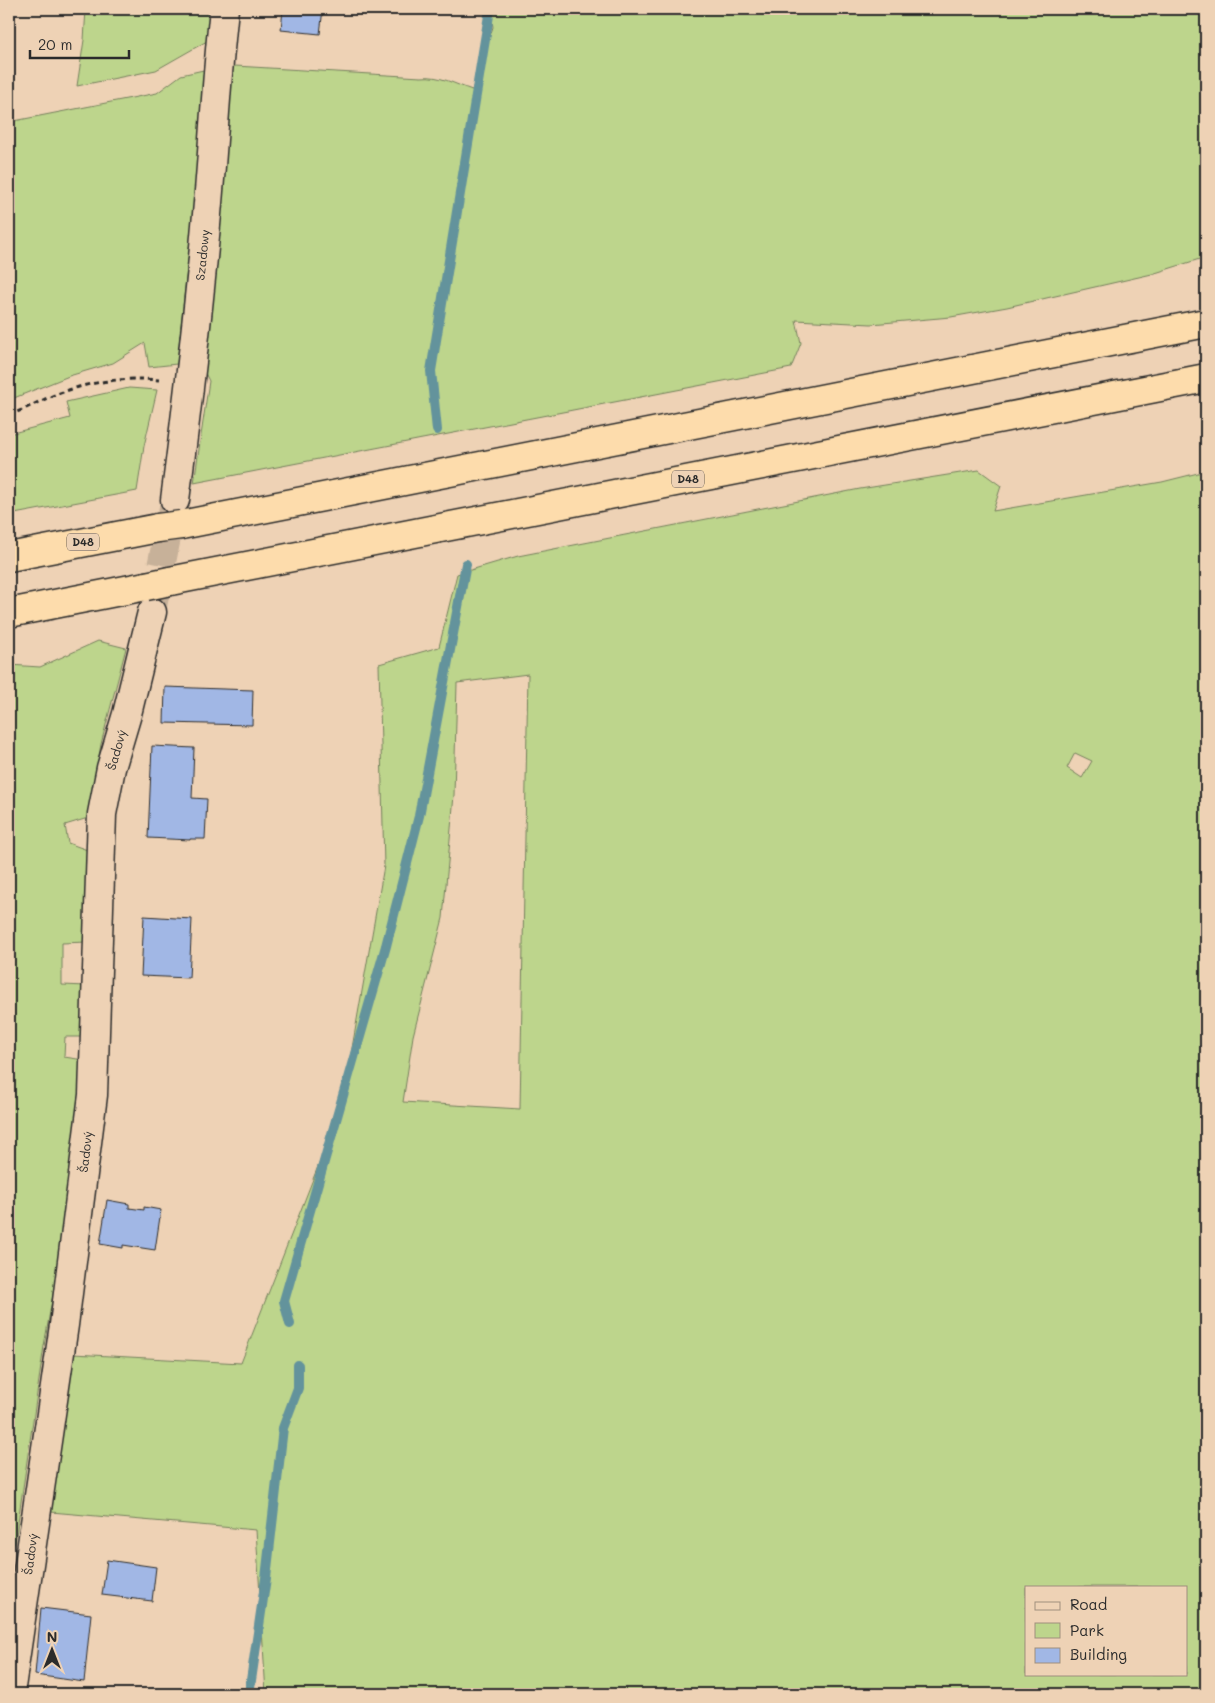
<svg xmlns="http://www.w3.org/2000/svg" width="1215" height="1703" font-family="Mali,sans-serif">
	<style>
		.green { fill: #bdd58c; stroke: #74805c; fill-rule: evenodd }
		.lines { fill: none; stroke-linecap: round; stroke-linejoin: round }
		.stream { stroke: #64939c; stroke-width: 10 }
		.building { fill: #a1b7e5; stroke: #2b2b2b }
		.minor-tunnel { stroke: #c7b199; stroke-width: 28; stroke-dasharray: 28 14; stroke-linecap: butt }
		.minor-casing { stroke: #2b2b2b; stroke-width: 31 }
		.highway-casing { stroke: #2b2b2b; stroke-width: 31 }
		.path { stroke: #2b2b2b; stroke-width: 3; stroke-dasharray: 5 4; stroke-linecap: butt }
		.minor { stroke: #eed2b5; stroke-width: 28 }
		.highway { stroke: #fddcac; stroke-width: 28 }
		.highway-bridge-casing { stroke: #2b2b2b; stroke-width: 31; stroke-linecap: butt }
		.highway-bridge { stroke: #fddcac; stroke-width: 28 }
		.labels { text-anchor: middle; stroke-width: 5; stroke-linejoin: round; paint-order: stroke }
		.shield { fill: #eed2b5; stroke: #665d54; stroke-width: 1 }
		.shield-label { font-size: 11px; font-weight: bold; fill: #2b2b2b }
		.street-label { font-size: 12px; fill: #2b2b2b; stroke: #eed2b5 }
	</style>
	<rect width="100%" height="100%" fill="#eed2b5"/>
	<filter id="ink" filterUnits="userSpaceOnUse"><feTurbulence type="fractalNoise" baseFrequency=".02" numOctaves="2"/><feDisplacementMap in="SourceGraphic" scale="10" xChannelSelector="R" yChannelSelector="G"/><feConvolveMatrix kernelMatrix="1 2 1 2 8 2 1 2 1" color-interpolation-filters="sRGB"/></filter>
	<g filter="url(#ink)">
		<path class="green" d="M86,9H210L207,41L156,70L77,86L84,40Z
			M490,9H1206V257L1152,274L1007,307L951,317L871,324L796,320L801,343L791,368L194,483L209,381L203,369L229,70L235,66L421,77C440,75 454,84 472,90L493,27Z
			M208,69L177,364L149,367L145,343L113,363L69,376L9,400V122L157,93L181,75Z
			M129,388L157,390L144,446L137,491L9,515V434L70,418L66,402Z
			M979,470L1001,486L993,511L1162,482L1206,471V1694H266L256,1530L51,1512L73,1354L241,1363L342,1105L384,866L379,664L439,647L457,574L518,556L860,489ZM528,674L520,1109L403,1102L413,1036L443,918L454,795L457,683ZM1075,753L1092,761L1082,778L1067,768ZM1026,1587H1186V1674H1026Z
			M98,641L126,648L101,744L88,818L65,825L68,843L90,851L87,942L62,943V985L87,986L85,1037H65L64,1057L84,1060L72,1185L44,1346L15,1542L9,1555V700L12,699L9,695V665L40,667Z"/>
		<g class="lines">
			<path class="stream" d="M437,430L431,371L490,9
				M290,1324L284,1301L386,946L419,816L466,564
				M249,1694L266,1578L283,1428L298,1388V1365"/>
		</g>
		<path class="building" d="M283,9H323L320,34L281,30Z
			M165,687L253,690L252,725L164,723Z
			M152,746L194,748L192,798L207,799L205,839H190V840L148,838Z
			M144,916L192,919L189,978L141,976Z
			M107,1200L129,1204V1208L144,1210V1207L161,1210L155,1250L123,1245V1248L100,1244Z
			M107,1560L156,1567L152,1601L102,1595Z
			M41,1608L91,1614L84,1682L35,1675Z"/>
		<g class="lines">
			<path class="minor-tunnel" d="M153,606L174,503"/>
			<defs>
				<path id="minor" d="M175,500C187,408 198,317 206,225C213,153 216,81 224,9
					M10,1694L64,1325L93,1095L102,814L111,768L127,714L152,612"/>
				<path id="highway" d="M181,525L1206,323
					M9,557L158,528
					M170,581L1206,378
					M9,613L146,586"/>
			</defs>
			<use href="#minor" class="minor-casing"/>
			<use href="#highway" class="highway-casing"/>
			<path class="path" d="M9,415C27,409 44,398 63,392C93,381 127,377 159,380"/>
			<use href="#minor" class="minor"/>
			<use href="#highway" class="highway"/>
			<defs>
				<path id="highway-bridge" d="M158,528L181,525
					M146,586L170,581"/>
			</defs>
			<use href="#highway-bridge" class="highway-bridge-casing"/>
			<use href="#highway-bridge" class="highway-bridge"/>
		</g>
	</g>
	<g class="labels">
		<g class="shield">
			<rect x="672" y="470.5" width="32" height="17" rx="4"/>
			<rect x="67" y="533.5" width="32" height="17" rx="4"/>
		</g>
		<g class="shield-label">
			<text x="688" y="483">D48</text>
			<text x="83" y="546">D48</text>
		</g>
		<g class="street-label">
			<text transform="translate(203 255) rotate(-84)" y="4">Szadowy</text>
			<text transform="translate(117 750) rotate(-74)" y="4">Šadový</text>
			<text transform="translate(86 1152) rotate(-83)" y="4">Šadový</text>
			<text transform="translate(31 1554) rotate(-82)" y="4">Šadový</text>
		</g>
	</g>
	<rect width="1215" height="1703" fill="none" stroke="#eed2b5" stroke-width="30"/>
	<rect x="15" y="15" width="1185" height="1673" fill="none" stroke="#2b2b2b" stroke-width="2" filter="url(#ink)"/>
	<rect x="1025" y="1586" width="162" height="90" fill="#eed2b5" stroke="#a08f7e"/>
	<rect x="1035" y="1602" width="25" height="8" fill="#eed2b5" stroke="#a08f7e"/>
	<text x="1070" y="1610" font-size="15" fill="#2b2b2b">Road</text>
	<rect x="1035" y="1623" width="25" height="15" fill="#bdd58c" stroke="#a08f7e"/>
	<text x="1070" y="1636" font-size="15" fill="#2b2b2b">Park</text>
	<rect x="1035" y="1648" width="25" height="15" fill="#a1b7e5" stroke="#a08f7e"/>
	<text x="1070" y="1660" font-size="15" fill="#2b2b2b">Building</text>
	<g transform="translate(52 1650)" stroke="#eed2b5" stroke-width="4" paint-order="stroke">
	<path d="M0-4L9 19L0 12L-9 19Z" fill="#2b2b2b"/>
	<text y="-8" font-size="14" font-weight="bold" text-anchor="middle" fill="#2b2b2b">N</text>
	</g>
	<path d="M30 50v8h99v-8" fill="none" stroke="#2b2b2b" stroke-width="2.5"/>
	<text x="38" y="50" font-size="15" fill="#2b2b2b" stroke="#eed2b5" stroke-width="4" paint-order="stroke">20 m</text>
</svg>
